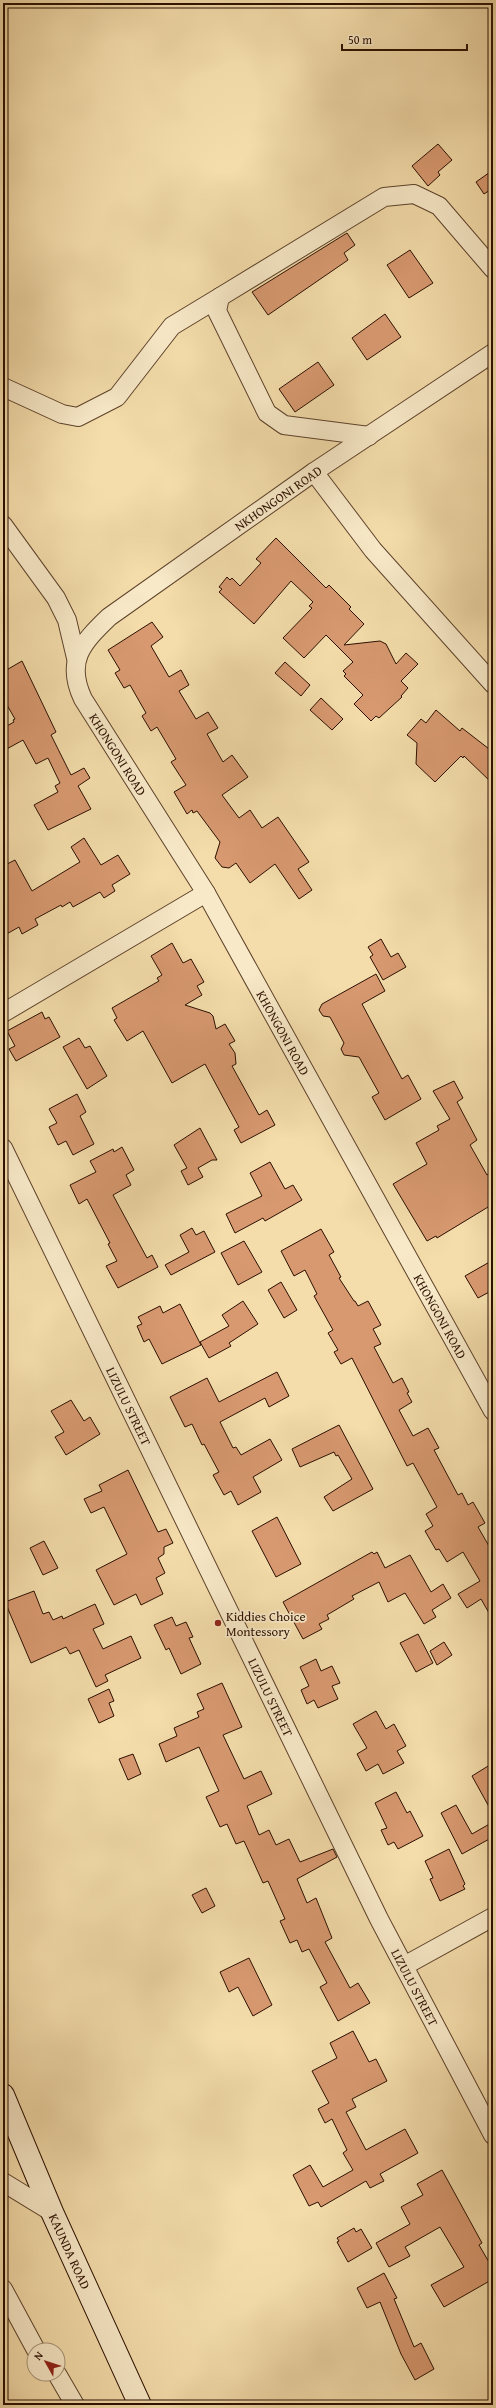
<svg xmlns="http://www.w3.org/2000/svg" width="496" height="2408" font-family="'Gentium Book Plus',serif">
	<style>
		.building { fill: #d89970; stroke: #2b0f00 }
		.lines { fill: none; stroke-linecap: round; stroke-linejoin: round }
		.minor-casing { stroke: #5d422b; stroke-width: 20 }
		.secondary-casing { stroke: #2b0f00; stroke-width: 24 }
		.minor { stroke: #f8e9c8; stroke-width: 18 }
		.secondary { stroke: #f8e9c8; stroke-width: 22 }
		.poi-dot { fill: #8f2418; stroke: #f8e9c8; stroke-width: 1.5 }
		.labels { text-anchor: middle; stroke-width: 3.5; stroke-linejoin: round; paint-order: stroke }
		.street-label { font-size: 13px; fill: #2b0f00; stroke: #f8e9c8 }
		.poi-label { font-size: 13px; fill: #2b0f00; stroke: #f8e9c8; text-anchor: start }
	</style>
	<rect width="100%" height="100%" fill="#f4ddab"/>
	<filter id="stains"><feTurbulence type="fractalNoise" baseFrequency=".005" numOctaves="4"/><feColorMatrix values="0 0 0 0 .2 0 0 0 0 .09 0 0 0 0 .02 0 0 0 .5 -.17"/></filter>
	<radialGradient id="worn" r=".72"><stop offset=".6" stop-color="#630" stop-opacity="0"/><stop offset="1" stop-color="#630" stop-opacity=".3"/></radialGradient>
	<path class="building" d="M438,144L452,160L438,172L440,175L428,186L412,166Z
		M493,170V188L484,194L476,182Z
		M347,233L355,245L344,253L348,260L268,315L252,292Z
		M410,250L433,283L409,298L387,265Z
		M385,314L401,337L367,360L352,338Z
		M318,362L334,385L295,412L279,389Z
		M276,538L326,588L329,585L351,607L349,609L364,624L344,645L380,641L386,644L396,664L406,653L418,664L401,681L408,688L401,696L402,697L379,718L376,716L371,721L354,704L363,695L344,676L346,674L343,671L353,662L326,635L304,658L283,638L312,608L309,606L313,602L291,581L254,624L219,592L222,589L219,587L227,577L230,580L232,578L240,586L261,563L256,559Z
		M152,622L163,637L151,646L169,677L181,670L189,685L179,691L196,719L208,712L218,728L207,734L223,762L232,755L248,777L222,795L239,818L250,810L262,828L278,817L309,862L298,869L312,890L299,899L275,864L250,883L236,863L229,868L222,867L215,858L220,842L197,811L193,813L192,810L187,814L174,792L186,785L171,762L176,759L157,727L151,731L142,716L146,713L130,685L124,688L115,673L120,670L108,650Z
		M22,661L56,732L51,735L71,775L84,768L90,778L78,786L91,809L48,830L34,805L58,792L55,786L60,783L48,758L36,764L23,740L3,751V728L14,722L13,720L15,719L3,698V672Z
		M285,662L310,685L301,696L275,673Z
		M321,698L343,719L332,730L310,710Z
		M436,710L460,731L462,728L493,752V784L464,756L463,758L461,756L435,782L416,764L417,743L407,735L421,719L426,723Z
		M84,838L101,865L118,855L130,874L112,885L115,891L104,898L100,892L73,907L70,902L62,907L61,905L35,919L38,925L22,934L19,927L3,936V866L15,860L32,891L80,862L71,847Z
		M381,939L391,957L398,953L406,967L383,980L370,957L373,955L368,947Z
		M172,943L183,963L191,959L204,982L197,986L202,995L185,1005L210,1013L213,1016L216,1029L225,1024L235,1041L229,1044L235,1053L236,1064L232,1066L259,1115L267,1110L275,1125L241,1143L234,1130L239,1127L205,1064L172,1083L143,1031L127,1041L114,1020L117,1018L112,1008L159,981L157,978L162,975L151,956Z
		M376,974L385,991L362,1004L402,1079L408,1075L421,1099L385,1120L372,1097L379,1093L359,1057L344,1055L341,1049L344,1043L330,1017L323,1016L319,1010L322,1004Z
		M42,1012L45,1019L49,1017L60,1037L16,1061L9,1049L15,1046L7,1031Z
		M79,1038L85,1048L90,1046L107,1076L87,1089L63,1047Z
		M454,1081L463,1098L457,1102L477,1140L470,1145L487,1175L493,1171V1204L437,1238L436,1236L427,1241L393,1184L427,1164L416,1143L439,1130L437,1126L450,1119L433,1091Z
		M77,1094L86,1112L80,1116L94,1144L73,1155L66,1141L58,1145L49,1127L57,1123L49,1109Z
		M200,1128L217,1160H212L198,1168L203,1177L188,1185L181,1171L187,1168L174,1145Z
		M122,1147L134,1170L126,1175L131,1185L113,1195L147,1258L152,1255L158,1267L118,1288L106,1266L117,1261L108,1244L110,1243L87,1199L79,1204L70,1185L96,1172L90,1161L113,1149L114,1152Z
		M270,1162L285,1189L293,1185L302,1200L265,1221L263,1218L235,1233L226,1214L262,1196L250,1173Z
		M192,1228L196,1235L204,1231L215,1252L171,1275L165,1265L189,1252L180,1235Z
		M321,1229L334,1252L329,1255L341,1277L339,1278L354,1301H355L358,1306L368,1301L381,1325L373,1329L381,1344L374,1347L393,1383L402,1378L409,1392L407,1393L412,1402L399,1410L413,1436L428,1428L439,1448L434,1450L458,1495L462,1493L468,1505L473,1502L485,1523L478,1527L493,1553V1620L481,1599L467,1608L458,1594L480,1581L463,1552L447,1562L439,1549L436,1550L425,1531L433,1526L426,1514L437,1507L413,1463L407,1466L352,1358L341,1364L334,1352L338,1350L328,1333L333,1330L314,1296L317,1294L305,1270L294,1276L281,1251Z
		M244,1241L262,1272L238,1285L221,1253Z
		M493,1260V1290L478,1298L465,1276Z
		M281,1282L297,1310L284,1318L268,1290Z
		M243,1301L258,1324L229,1343L231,1346L209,1358L200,1342L229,1326L222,1315Z
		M180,1304L201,1345L162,1364L149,1339L144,1342L137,1326L142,1324L138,1317L160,1306L163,1313Z
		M277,1372L289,1396L269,1407L265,1398L220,1422L233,1448L236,1447L241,1455L270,1439L282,1460L253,1477L261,1492L238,1505L231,1491L224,1495L213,1475L219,1472L204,1444L202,1445L192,1424L185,1427L170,1397L207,1378L219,1402Z
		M71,1400L84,1421L90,1417L100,1434L66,1455L55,1437L64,1432L51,1411Z
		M339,1425L373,1489L333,1511L324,1497L352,1479L338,1455L336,1456L334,1452L300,1467L292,1449Z
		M128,1470L158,1532L166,1529L173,1543L164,1547V1554L158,1558L165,1573L156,1578L163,1594L141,1605L136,1594L114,1605L96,1570L127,1554L104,1507L91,1513L84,1499L102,1491L99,1485Z
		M277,1517L301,1564L276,1577L252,1531Z
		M44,1541L58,1568L43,1575L30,1548Z
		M372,1552L374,1554L377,1552L385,1568L410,1555L431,1592L443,1584L451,1598L432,1610L436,1617L424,1624L405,1593L388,1602L379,1582L352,1596L354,1599L327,1615L329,1619L319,1624L322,1629L303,1639L283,1602Z
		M34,1591L43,1614L49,1612L53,1620L62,1616L63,1619L95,1604L104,1624L93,1629L103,1649L131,1636L141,1658L105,1675L108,1681L96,1687L79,1650L70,1654L66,1647L31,1663L5,1602Z
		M172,1617L176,1626L186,1622L193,1637L189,1638L201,1664L181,1674L169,1648L166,1650L154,1625Z
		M418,1634L433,1663L416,1672L400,1643Z
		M444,1642L452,1655L437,1665L430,1651Z
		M316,1659L321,1671L332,1666L340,1683L332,1686L338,1699L318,1708L314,1700L307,1704L301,1690L309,1686L300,1667Z
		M222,1683L242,1727L223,1735L244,1779L261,1771L272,1794L247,1806L259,1835L269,1830L276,1845L289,1839L300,1862L333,1849L337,1857L297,1879L307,1903L316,1898L332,1938L325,1942L350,1988L358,1983L370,2003L338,2021L320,1987L327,1983L309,1949L302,1952L297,1940L290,1943L280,1921L285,1919L268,1881L263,1883L244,1841L236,1844L227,1824L220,1827L206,1797L219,1791L199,1747L166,1762L159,1744L177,1736L174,1728L199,1717L197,1712L204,1709L197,1694Z
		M109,1689L114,1701L109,1703L114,1716L99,1723L88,1699Z
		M376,1711L386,1729L394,1724L406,1746L397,1751L404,1763L383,1774L378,1764L366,1771L357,1754L367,1748L353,1724Z
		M133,1754L141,1774L128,1780L119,1759Z
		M493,1763V1814L472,1776Z
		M396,1792L407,1813L410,1811L423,1836L398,1849L394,1842L388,1845L381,1830L387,1828L375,1803Z
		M456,1805L472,1834L493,1822V1837L462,1854L441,1813Z
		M449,1849L465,1884L463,1886L465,1889L440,1901L430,1879L433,1878L425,1861Z
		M206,1888L215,1906L202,1913L192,1895Z
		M249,1958L272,2005L253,2016L238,1987L229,1992L220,1972Z
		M353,2031L369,2062L376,2059L387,2081L352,2099L356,2107L346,2112L366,2150L405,2129L418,2153L380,2174L384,2181L370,2188L366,2181L321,2207L318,2202L309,2206L293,2175L310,2165L323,2187L353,2170L343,2153L347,2150L332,2119L325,2123L318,2109L329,2103L312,2071L337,2058L330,2043Z
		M442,2170L482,2243L479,2245L493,2269V2279L444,2307L431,2285L464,2267L440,2227L405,2247L410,2256L389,2267L376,2243L410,2224L401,2207L423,2195L417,2184Z
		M354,2228L356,2232L361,2229L372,2248L348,2262L337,2242L339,2241L337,2238Z
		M384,2273L397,2298L394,2299L414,2347L421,2343L434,2369L415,2380L401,2354L380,2302L367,2308L357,2288Z"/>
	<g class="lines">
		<defs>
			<g id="minor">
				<path id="s1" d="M493,353L314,472L109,617C82,643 65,661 83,699L206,893L493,1411"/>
				<path d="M3,387L62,414L78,417L117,397L172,326L220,297"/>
				<path d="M369,436L284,425L267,413L217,311L220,297L384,197L414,194L439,206L493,269"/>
				<path d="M314,472L373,550L493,684"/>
				<path d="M3,525L56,598L67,620L76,658"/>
				<path d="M3,1013L206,893"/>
				<path id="s2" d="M3,1148L379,1919L493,2135"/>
				<path d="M404,1966L493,1917"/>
				<path d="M3,2182L52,2212"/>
				<path d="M3,2289L36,2350"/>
				<path d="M57,2374L75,2405"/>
			</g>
			<g id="secondary">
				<path id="s3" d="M3,2095L52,2212L140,2405"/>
			</g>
		</defs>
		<use href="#minor" class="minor-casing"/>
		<use href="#secondary" class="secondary-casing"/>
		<use href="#minor" class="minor"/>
		<use href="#secondary" class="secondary"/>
	</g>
	<circle class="poi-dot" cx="218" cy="1623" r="4"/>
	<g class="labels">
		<g class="street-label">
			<text transform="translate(278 498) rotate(-35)" y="5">NKHONGONI ROAD</text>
			<text dy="5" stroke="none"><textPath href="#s1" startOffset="626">KHONGONI ROAD</textPath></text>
			<text dy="5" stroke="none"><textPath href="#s1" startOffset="950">KHONGONI ROAD</textPath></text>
			<text dy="5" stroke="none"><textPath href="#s1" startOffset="1274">KHONGONI ROAD</textPath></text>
			<text dy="5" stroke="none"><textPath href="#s2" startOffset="287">LIZULU STREET</textPath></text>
			<text dy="5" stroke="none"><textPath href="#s2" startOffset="611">LIZULU STREET</textPath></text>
			<text dy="5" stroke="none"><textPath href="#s2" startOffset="935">LIZULU STREET</textPath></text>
			<text dy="5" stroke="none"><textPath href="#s3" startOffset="170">KAUNDA ROAD</textPath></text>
		</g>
		<g class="poi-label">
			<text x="226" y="1621">Kiddies Choice<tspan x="226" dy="15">Montessory</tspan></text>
		</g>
	</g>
	<rect width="496" height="2408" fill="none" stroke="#f4ddab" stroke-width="16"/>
	<rect x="4" y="4" width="488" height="2400" fill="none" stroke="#2b0f00" stroke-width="2"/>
	<rect x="8" y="8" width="480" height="2392" fill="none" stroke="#2b0f00"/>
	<g transform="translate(46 2362) rotate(309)"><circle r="19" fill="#f8e9c8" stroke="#a69278"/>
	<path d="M0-3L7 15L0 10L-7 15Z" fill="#8f2418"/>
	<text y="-6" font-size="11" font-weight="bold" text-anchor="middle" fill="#2b0f00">N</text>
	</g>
	<path d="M342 44v6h125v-6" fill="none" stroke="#2b0f00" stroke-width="2"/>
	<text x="348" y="44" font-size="12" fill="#2b0f00" stroke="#f8e9c8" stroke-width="3" paint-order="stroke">50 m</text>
	<rect width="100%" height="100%" filter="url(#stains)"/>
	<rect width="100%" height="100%" fill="url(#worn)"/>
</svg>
